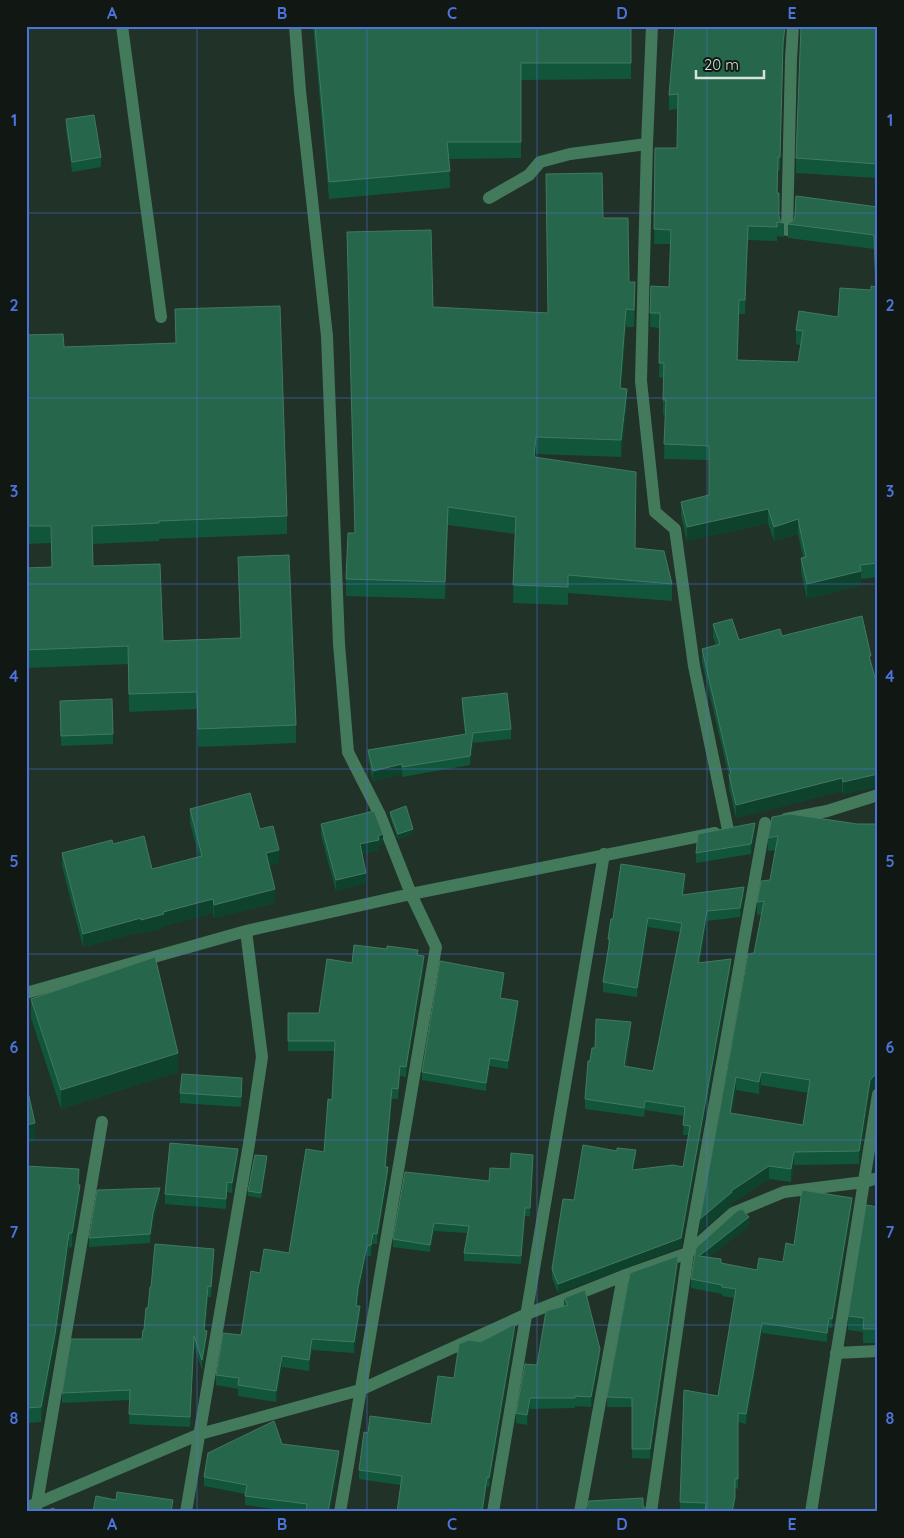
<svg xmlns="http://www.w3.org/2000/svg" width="904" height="1538" font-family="Quicksand,sans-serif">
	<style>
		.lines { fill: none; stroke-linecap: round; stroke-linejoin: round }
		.minor { stroke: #447a5c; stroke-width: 12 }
		.wall { fill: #11563a; fill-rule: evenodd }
		.shaded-wall { fill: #0e422c }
		.building { fill: #26664b; stroke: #427962; fill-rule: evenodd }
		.grid { fill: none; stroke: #4c73d9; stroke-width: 1; stroke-opacity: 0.55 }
		.neatline { fill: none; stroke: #4c73d9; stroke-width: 2 }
		.grid-label { font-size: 16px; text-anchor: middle; font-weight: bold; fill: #4c73d9 }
	</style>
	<rect width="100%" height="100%" fill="#213228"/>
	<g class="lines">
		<path class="minor" d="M122,26L161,317
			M295,26L300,91L327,336L339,644L348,752L380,815L411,894L436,947L340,1512
			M652,26L647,144L641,381L655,512L675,529L694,666L728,830
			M489,198L529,175L540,162L570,154L647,144
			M787,230L791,59L793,26
			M786,819L827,811L878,795
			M26,993L246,931L411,894L715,833
			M836,1353L878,1351
			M26,1508L200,1434L360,1390L527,1314L623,1276L688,1253L765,823
			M36,1509L102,1122
			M186,1512L249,1144L262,1057L246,931
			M493,1512L604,854
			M580,1512L623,1276
			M651,1512L688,1253L733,1213L784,1192L864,1182L878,1178
			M811,1512L878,1094"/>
	</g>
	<path class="wall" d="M313,26H631V79L521,80V158L449,159L450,188L329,199Z
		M878,26V178L796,173V158Z
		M783,59L780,171H778L777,193L779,217L780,220L784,223V237L777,236V241L748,240L745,314H739L738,360L798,362L801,345L796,344V330L838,317L875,286L874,249L788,238V224L878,207V577L861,579V585L807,599L801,572V558L803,557L798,534L774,541L768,523L687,541L681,516V502L709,495V460L664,459L665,415H663V378L659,377L660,328L650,327L651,286L669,287L670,244H654L655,148H677L678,109L669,110V95Z
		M66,119L101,157V167L72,172L66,129Z
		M603,218L629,282L635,300L634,327H626L621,388L627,406L621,457L536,454L535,457L635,548L672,584V601L568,593V605L513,603L515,534L448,525L445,599L346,596V579L355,533L347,232L433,307L548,313Z
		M175,309L287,516V534L159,539V541L92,544L93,566L163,641L240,638L238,557L296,725V743L198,747L197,709L129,712L128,664L26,668V568L52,567L51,543L26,544V335L64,347L176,343Z
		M862,616L843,795L842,791L736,818L729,788V777L702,662V649L716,645L713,637V624L739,640L782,636Z
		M462,698L511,729V739L473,743L470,765L402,777V774L373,781L368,760V750L465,734L462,708Z
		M60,701L113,734V744L61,746Z
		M190,809L260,829L279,863L269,866L275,903L214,918L213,913L164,926V928L141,934V932L83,947L62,866V853L113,844L152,869L199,857L190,823Z
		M390,812L413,834L398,839L390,817Z
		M878,818V1087L876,1086L870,1093L859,1164L794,1165L791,1182L769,1179L732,1203V1205L700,1231L762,914L757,915V902L770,880L776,850L768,851V838L857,824H878ZM761,1085L809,1093L803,1125L732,1113L736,1090L759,1094Z
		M321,824L383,844L379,845V850L362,854L366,883L336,891L321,835Z
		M755,833L751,854L696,863V853Z
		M685,883L684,895L744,896L740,917L707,921L700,963L731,969L681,1247L558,1293L552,1278V1269L574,1200L636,1160L634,1169L683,1167L689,1135H683L684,1116L645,1110L644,1117L585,1109V1099L590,1061L595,1048L631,1031L626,1067L653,1071L681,932L648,927L637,997L603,992V982L608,948V939L613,919Z
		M418,955L424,967L406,1077L400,1076L398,1099H392L386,1167L388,1178L377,1244H373L371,1256H367L358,1298L357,1306L360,1317L354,1353L312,1350L309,1371L282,1367L276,1402L238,1396V1389L216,1385V1375L241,1335L260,1273L289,1253L324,1152L332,1100L335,1051H288V1013H319L352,963Z
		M504,981L501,998L518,1010L508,1069L490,1066L486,1091L422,1080V1072Z
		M31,999L178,1072L61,1109L31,1018Z
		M242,1088L241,1107L180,1103V1093Z
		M238,1159L232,1193L227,1192L226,1209L165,1204V1194Z
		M267,1161L261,1198L248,1196V1191Z
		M533,1163L530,1216H525L521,1264L464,1261V1253L467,1233L434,1231L430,1252L393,1247V1239L510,1169Z
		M26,1166L79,1185L80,1200L72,1247L69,1248L55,1349L41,1422L26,1423Z
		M160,1197L153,1222L150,1243L89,1247V1238Z
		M852,1207L832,1328H829L827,1342L762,1333L746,1424L738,1422V1489L735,1488L734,1512H680V1502L718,1396L734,1298L722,1296V1294L691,1288V1279L696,1248L749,1226L709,1257L721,1264L757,1270L783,1262L794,1245Z
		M878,1207V1343H863V1332L848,1330V1316Z
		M214,1259L211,1297H208L205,1330L207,1341L202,1370L194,1346L190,1427L129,1424L130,1400L62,1403V1393L142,1339L144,1330L151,1287Z
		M678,1265L650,1459L632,1458V1407H607V1397Z
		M564,1298L600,1359L591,1407L575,1406V1408L530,1409L527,1425L516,1423V1413L537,1365L564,1306Z
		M515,1333L489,1487L400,1485L359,1479V1470L368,1433L431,1424L454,1378L481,1342Z
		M282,1444L339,1461L330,1512H293L245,1505V1494L204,1486V1477Z"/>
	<path class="shaded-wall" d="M785,26H786L783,59L780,171L783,44Z
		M748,226V240L745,314V300Z
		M626,309V327L620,405V388Z
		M627,389V406L621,457V440Z
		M536,437V454L534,474V457Z
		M448,507V525L445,599V582Z
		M768,509V523L687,541V527Z
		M798,519V534L774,541V527Z
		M861,571V585L807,599V584Z
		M473,733V743L470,765V756Z
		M402,764V774L373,781V771Z
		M878,774V787L843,795V782Z
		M842,778V791L736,818V805Z
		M755,823V833L751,854V844Z
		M413,829V834L398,839V834Z
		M383,834V844L379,845V850L360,854V844Z
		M279,850V863L266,867V853Z
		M366,873V883L336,891V880Z
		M685,874V883L682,904V895Z
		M744,887V896L740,917V908Z
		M275,889V903L214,918V905Z
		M213,899V913L164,926V928L141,934V920L163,912Z
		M707,911V921L698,973V963Z
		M141,918V932L83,947V934Z
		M648,918V927L637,997V988Z
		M424,956V967L406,1077V1067Z
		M731,959V969L681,1247L558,1293V1284L681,1238Z
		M504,973V981L500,1006V998Z
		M518,1001V1010L508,1069V1061Z
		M631,1022V1031L624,1076V1066Z
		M178,1053V1072L61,1109V1090Z
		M490,1058V1066L486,1091V1083Z
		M761,1072V1085L759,1094V1082Z
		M876,1074V1086L870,1093L859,1164V1151L870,1080Z
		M736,1077V1090L730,1126V1113Z
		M392,1088V1099L385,1178V1167Z
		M35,1123V1142L26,1144V1125Z
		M238,1149V1159L232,1193V1183Z
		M636,1150V1160L632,1179V1170Z
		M794,1152V1165L791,1182V1169Z
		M533,1155V1163L530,1216V1208Z
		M267,1156V1161L261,1198V1193Z
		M769,1166V1179L732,1203V1205L700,1231V1219L731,1191Z
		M388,1167V1178L377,1244V1234Z
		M79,1169V1196L80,1185V1200L72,1247V1233L78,1185Z
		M227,1182V1192L226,1209V1199Z
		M160,1188V1197L153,1222L150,1243V1234L153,1213Z
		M852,1198V1207L832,1328V1319Z
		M525,1208V1216L521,1264V1256Z
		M749,1217V1226L699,1265V1256Z
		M434,1223V1231L430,1252V1245Z
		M69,1233V1248L55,1349L41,1422V1407Z
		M373,1233V1244L371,1256V1245Z
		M367,1246V1256L358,1298L356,1317V1306L358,1288Z
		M214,1249V1259L211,1297V1287Z
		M678,1256V1265L650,1459V1449Z
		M208,1286V1297L204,1340V1330Z
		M360,1306V1317L354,1353V1342Z
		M829,1318V1328L827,1342V1333Z
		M762,1323V1333L746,1424V1414Z
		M515,1324V1333L489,1487V1478Z
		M207,1331V1341L202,1370V1360Z
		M194,1336V1346L190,1427V1417Z
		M312,1339V1350L309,1371V1360Z
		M600,1349V1359L591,1407V1397Z
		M282,1356V1367L276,1402V1391Z
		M530,1398V1409L527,1425V1415Z
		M339,1451V1461L330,1512H328Z
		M487,1477V1487L483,1512H482Z
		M735,1479V1507L734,1512H732Z"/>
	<path class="building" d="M315,26H631V63H521V142H447L450,171L329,182Z
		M675,26H785L783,44L780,157H778L777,193H779V216L780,220L784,223L777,222V227L748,226L745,300H739L737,360L798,362L803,331L796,330L799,311L838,317L840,288L871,290V286L876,287L874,235L788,224L794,220L795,216L796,196L878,207V563L860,565L861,571L807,584L801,558L806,557L798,519L774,527L768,509L687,527L681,502L709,495V446L664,444L666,400H663L664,363H659L660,313H650L651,286L669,287L671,230L654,229L655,148H677L678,94L669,95Z
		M801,26H878V164L796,158Z
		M94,115L101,157L72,162L66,119Z
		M602,173L603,218H628L629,282H635L634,310L626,309L620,388L627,389L621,440L536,437L534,457L636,472L635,548L664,551L672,584L568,575V587L513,585L516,517L448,507L445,582L346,579L348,533H355L347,232L431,230L433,307L548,313L546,174Z
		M280,306L287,516L159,521V523L92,526L93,566L160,564L163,641L241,638L238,557L289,555L296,725L198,729L197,692L129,694L128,646L26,650V568L52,567L51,526H26V335L63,334L64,347L176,343L175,309Z
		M862,616L871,656H869L878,688V774L843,782L842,778L736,805L729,775L731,774L702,649L720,644L713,624L732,619L739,640L780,629L782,636Z
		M507,693L511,729L473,733L470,756L402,767V764L373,771L368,750L466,734L462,698Z
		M112,699L113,734L61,736L60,701Z
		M250,793L260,829L273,826L279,850L266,853L275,889L214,905L213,899L163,912L164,914L141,920V918L83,934L62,853L112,840L113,844L144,836L152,869L202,856L190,809Z
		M406,806L413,829L398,834L390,812Z
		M374,811L383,834L378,836L379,840L360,844L366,873L336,880L321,824Z
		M790,814L857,824H878V818V1074H876L870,1080L859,1151L794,1152L791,1169L769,1166L731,1191L732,1192L700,1219L748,954L754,953L764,901L757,902L761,881L770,880L778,836L768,838L772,817ZM761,1072L810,1080L803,1125L730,1113L736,1077L759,1082Z
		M755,823L751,844L696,853L698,834Z
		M621,864L685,874L682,895L744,887L740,908L707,911L698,963L731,959L681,1238L558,1284L552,1269L563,1199L574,1200L583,1145L617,1151V1148L636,1150L632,1170L673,1165L683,1167L690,1126L683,1125L685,1107L645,1101L644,1108L585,1099L588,1061H590L592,1048H595L596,1019L631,1022L624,1066L653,1071L682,923L648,918L637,988L603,982L610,939H608L611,919H613Z
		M354,945L387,949V946L418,950L417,955L424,956L406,1067L400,1066L398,1089L392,1088L385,1167H388L377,1234L373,1233L371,1245L367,1246L358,1288L356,1306H360L354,1342L312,1339L309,1360L282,1356L276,1391L238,1385L239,1378L216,1375L223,1333L241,1335L251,1271L260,1273L264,1249L289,1253L306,1149L324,1152L328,1099L332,1100L335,1041H288V1013H319L327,959L352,963Z
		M155,957L178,1053L61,1090L31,999Z
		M440,961L504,973L500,998L518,1001L508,1061L490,1058L486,1083L422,1072Z
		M182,1074L242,1078L241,1097L180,1093Z
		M26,1083L35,1123L26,1125Z
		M170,1143L238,1149L232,1183L227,1182L226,1199L165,1194Z
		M511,1153L533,1155L530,1208H525L521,1256L464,1253L469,1226L434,1223L430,1245L393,1239L405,1172L489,1181L490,1168L510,1169Z
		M255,1155L267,1156L261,1193L248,1191Z
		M26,1166L79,1169L78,1185H80L72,1233H69L55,1334L41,1407L26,1408Z
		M160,1188L153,1213L150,1234L89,1238L97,1190Z
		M802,1190L852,1198L832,1319L829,1318L827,1333L762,1323L746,1414L738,1413V1479H735V1497L732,1512H705L706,1503L680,1502L684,1390L718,1396L736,1289L722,1287V1285L691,1279L696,1248L737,1211L742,1209L749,1217L699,1256L721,1259V1263L757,1270L759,1258L783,1262L786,1243L794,1245Z
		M866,1205L878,1207V1329H863L864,1318L848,1316Z
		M155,1244L214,1249L211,1287L208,1286L204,1330L207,1331L202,1360L194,1336L190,1417L129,1414L130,1390L62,1393L71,1339H142L143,1330H144L146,1308H148L150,1287H151Z
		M678,1256L650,1449H632V1398L607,1397L630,1273Z
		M585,1290L600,1349L591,1397L575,1396V1398H530L527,1415L516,1413L525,1364L537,1365L546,1311L568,1305L564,1298Z
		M515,1324L489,1478L487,1477L482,1512H397L402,1476L359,1470L364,1432L368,1433L370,1416L431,1424L438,1376L454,1378L459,1344L469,1340L481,1342Z
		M274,1421L282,1444L339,1451L328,1512H306L307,1504L245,1496L247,1485L204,1477L208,1453Z
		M117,1492L173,1500L171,1512H93L96,1496L116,1500Z
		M643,1498V1505L645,1508L644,1512H584L589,1501Z
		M54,1508V1512H41Z"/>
	<path class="grid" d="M197,26V1512M367,26V1512M537,26V1512M707,26V1512M26,213H878M26,398H878M26,584H878M26,769H878M26,954H878M26,1140H878M26,1325H878"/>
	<rect width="904" height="1538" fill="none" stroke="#111814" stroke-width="55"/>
	<path d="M696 70v8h68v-8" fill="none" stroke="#d7e2db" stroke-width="2.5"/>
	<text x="704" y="70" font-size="15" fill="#d7e2db" stroke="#111814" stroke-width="4" paint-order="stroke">20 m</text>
	<rect x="28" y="28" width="848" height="1482" class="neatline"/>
	<g class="grid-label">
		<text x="112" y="19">A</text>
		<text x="282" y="19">B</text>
		<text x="452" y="19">C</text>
		<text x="622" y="19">D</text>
		<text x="792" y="19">E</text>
		<text x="14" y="126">1</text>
		<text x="890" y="126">1</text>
		<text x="14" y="311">2</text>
		<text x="890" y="311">2</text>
		<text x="14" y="497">3</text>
		<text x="890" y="497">3</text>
		<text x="14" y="682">4</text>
		<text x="890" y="682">4</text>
		<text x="14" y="867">5</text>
		<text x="890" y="867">5</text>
		<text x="14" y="1053">6</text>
		<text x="890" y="1053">6</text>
		<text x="14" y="1238">7</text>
		<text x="890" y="1238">7</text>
		<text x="14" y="1424">8</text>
		<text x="890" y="1424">8</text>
		<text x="112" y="1530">A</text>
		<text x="282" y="1530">B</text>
		<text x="452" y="1530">C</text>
		<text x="622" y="1530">D</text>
		<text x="792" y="1530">E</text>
	</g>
</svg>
